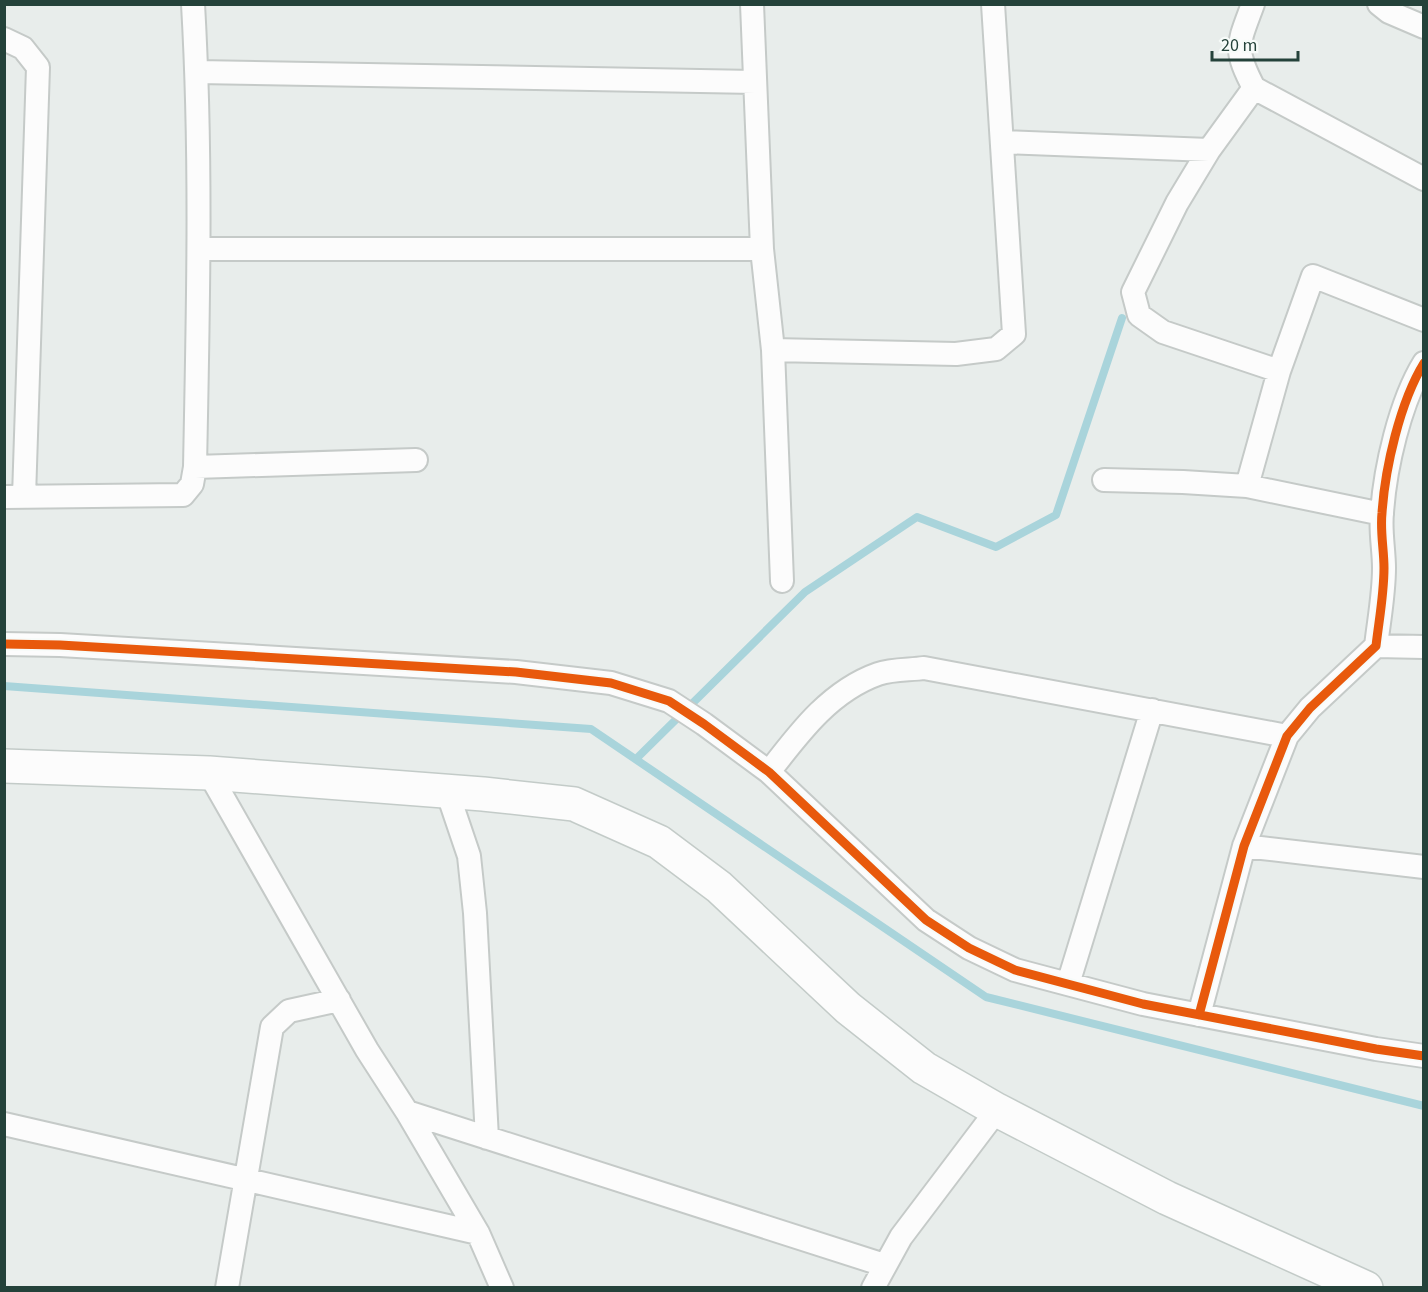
<svg xmlns="http://www.w3.org/2000/svg" width="1428" height="1292" font-family="'Source Sans 3',sans-serif">
	<style>
		.lines { fill: none; stroke-linecap: round; stroke-linejoin: round }
		.stream { stroke: #a9d4db; stroke-width: 8 }
		.street-casing { stroke: #c5cac8; stroke-width: 26 }
		.secondary-casing { stroke: #c3cbc8; stroke-width: 36 }
		.street { stroke: #fcfcfc; stroke-width: 22 }
		.secondary { stroke: #fcfcfc; stroke-width: 33 }
		.cycleway-casing { stroke: #f7fbf9; stroke-width: 13 }
		.cycleway { stroke: #e8590c; stroke-width: 9 }
	</style>
	<rect width="100%" height="100%" fill="#e8edeb"/>
	<g class="lines">
		<path class="stream" d="M4,686L591,729L986,997L1424,1106
			M636,759L805,592L917,517L996,547L1056,515L1122,318"/>
		<defs>
			<path id="street" d="M193,4C202,159 198,312 195,467L416,460
				M752,4L762,249L773,350L782,581
				M1253,4C1238,45 1233,48 1254,88L1424,179
				M1379,4L1389,12L1424,27
				M4,39L23,48L38,67L24,497
				M197,72L755,82
				M1254,88L1209,150L1177,203L1133,292L1139,315L1163,332L1279,371
				M1002,142L1209,150
				M200,249H762
				M773,350L956,354L996,349L1014,334L993,4
				M1104,480L1183,482L1247,486L1382,514
				M1247,486L1279,371L1313,276L1424,320
				M4,497L183,495L192,484L195,467
				M4,644L60,645L516,672L611,683L669,701L704,724L769,772L926,920L969,948L1015,970L1143,1004L1376,1049L1424,1056
				M1376,646L1424,647
				M769,772C799,733 830,691 878,674C892,669 910,670 924,668L1287,736
				M209,773L367,1050L407,1112L478,1233L502,1288
				M447,791L469,856L475,913L487,1138
				M1244,846L1424,867
				M1068,984L1152,710
				M1199,1015L1244,846L1287,736L1310,708L1376,646C1379,620 1384,594 1384,568C1384,550 1380,531 1382,513C1385,468 1400,402 1424,363
				M407,1112L884,1265
				M4,1124L478,1233
				M227,1288L272,1027L289,1011L339,1000
				M873,1288L901,1237L997,1110"/>
			<path id="secondary" d="M4,766L209,773L483,794L574,804L659,842L719,887L848,1008L924,1068L997,1110L1167,1198L1366,1288"/>
		</defs>
		<use href="#street" class="street-casing"/>
		<use href="#secondary" class="secondary-casing"/>
		<use href="#street" class="street"/>
		<use href="#secondary" class="secondary"/>
		<defs>
			<path id="cycleway" d="M4,644L60,645L516,672L611,683L669,701L704,724L769,772L926,920L969,948L1015,970L1143,1004L1376,1049L1424,1056
				M1199,1015L1244,846L1287,736L1310,708L1376,646C1379,620 1384,594 1384,568C1384,550 1380,531 1382,513C1385,468 1400,402 1424,363"/>
		</defs>
		<use href="#cycleway" class="cycleway-casing"/>
		<use href="#cycleway" class="cycleway"/>
	</g>
	<rect width="1428" height="1292" fill="none" stroke="#24423a" stroke-width="12"/>
	<path d="M1212 51v9h86v-9" fill="none" stroke="#24423a" stroke-width="3"/>
	<text x="1221" y="51" font-size="18" fill="#24423a" stroke="#f7fbf9" stroke-width="4.5" paint-order="stroke">20 m</text>
</svg>
